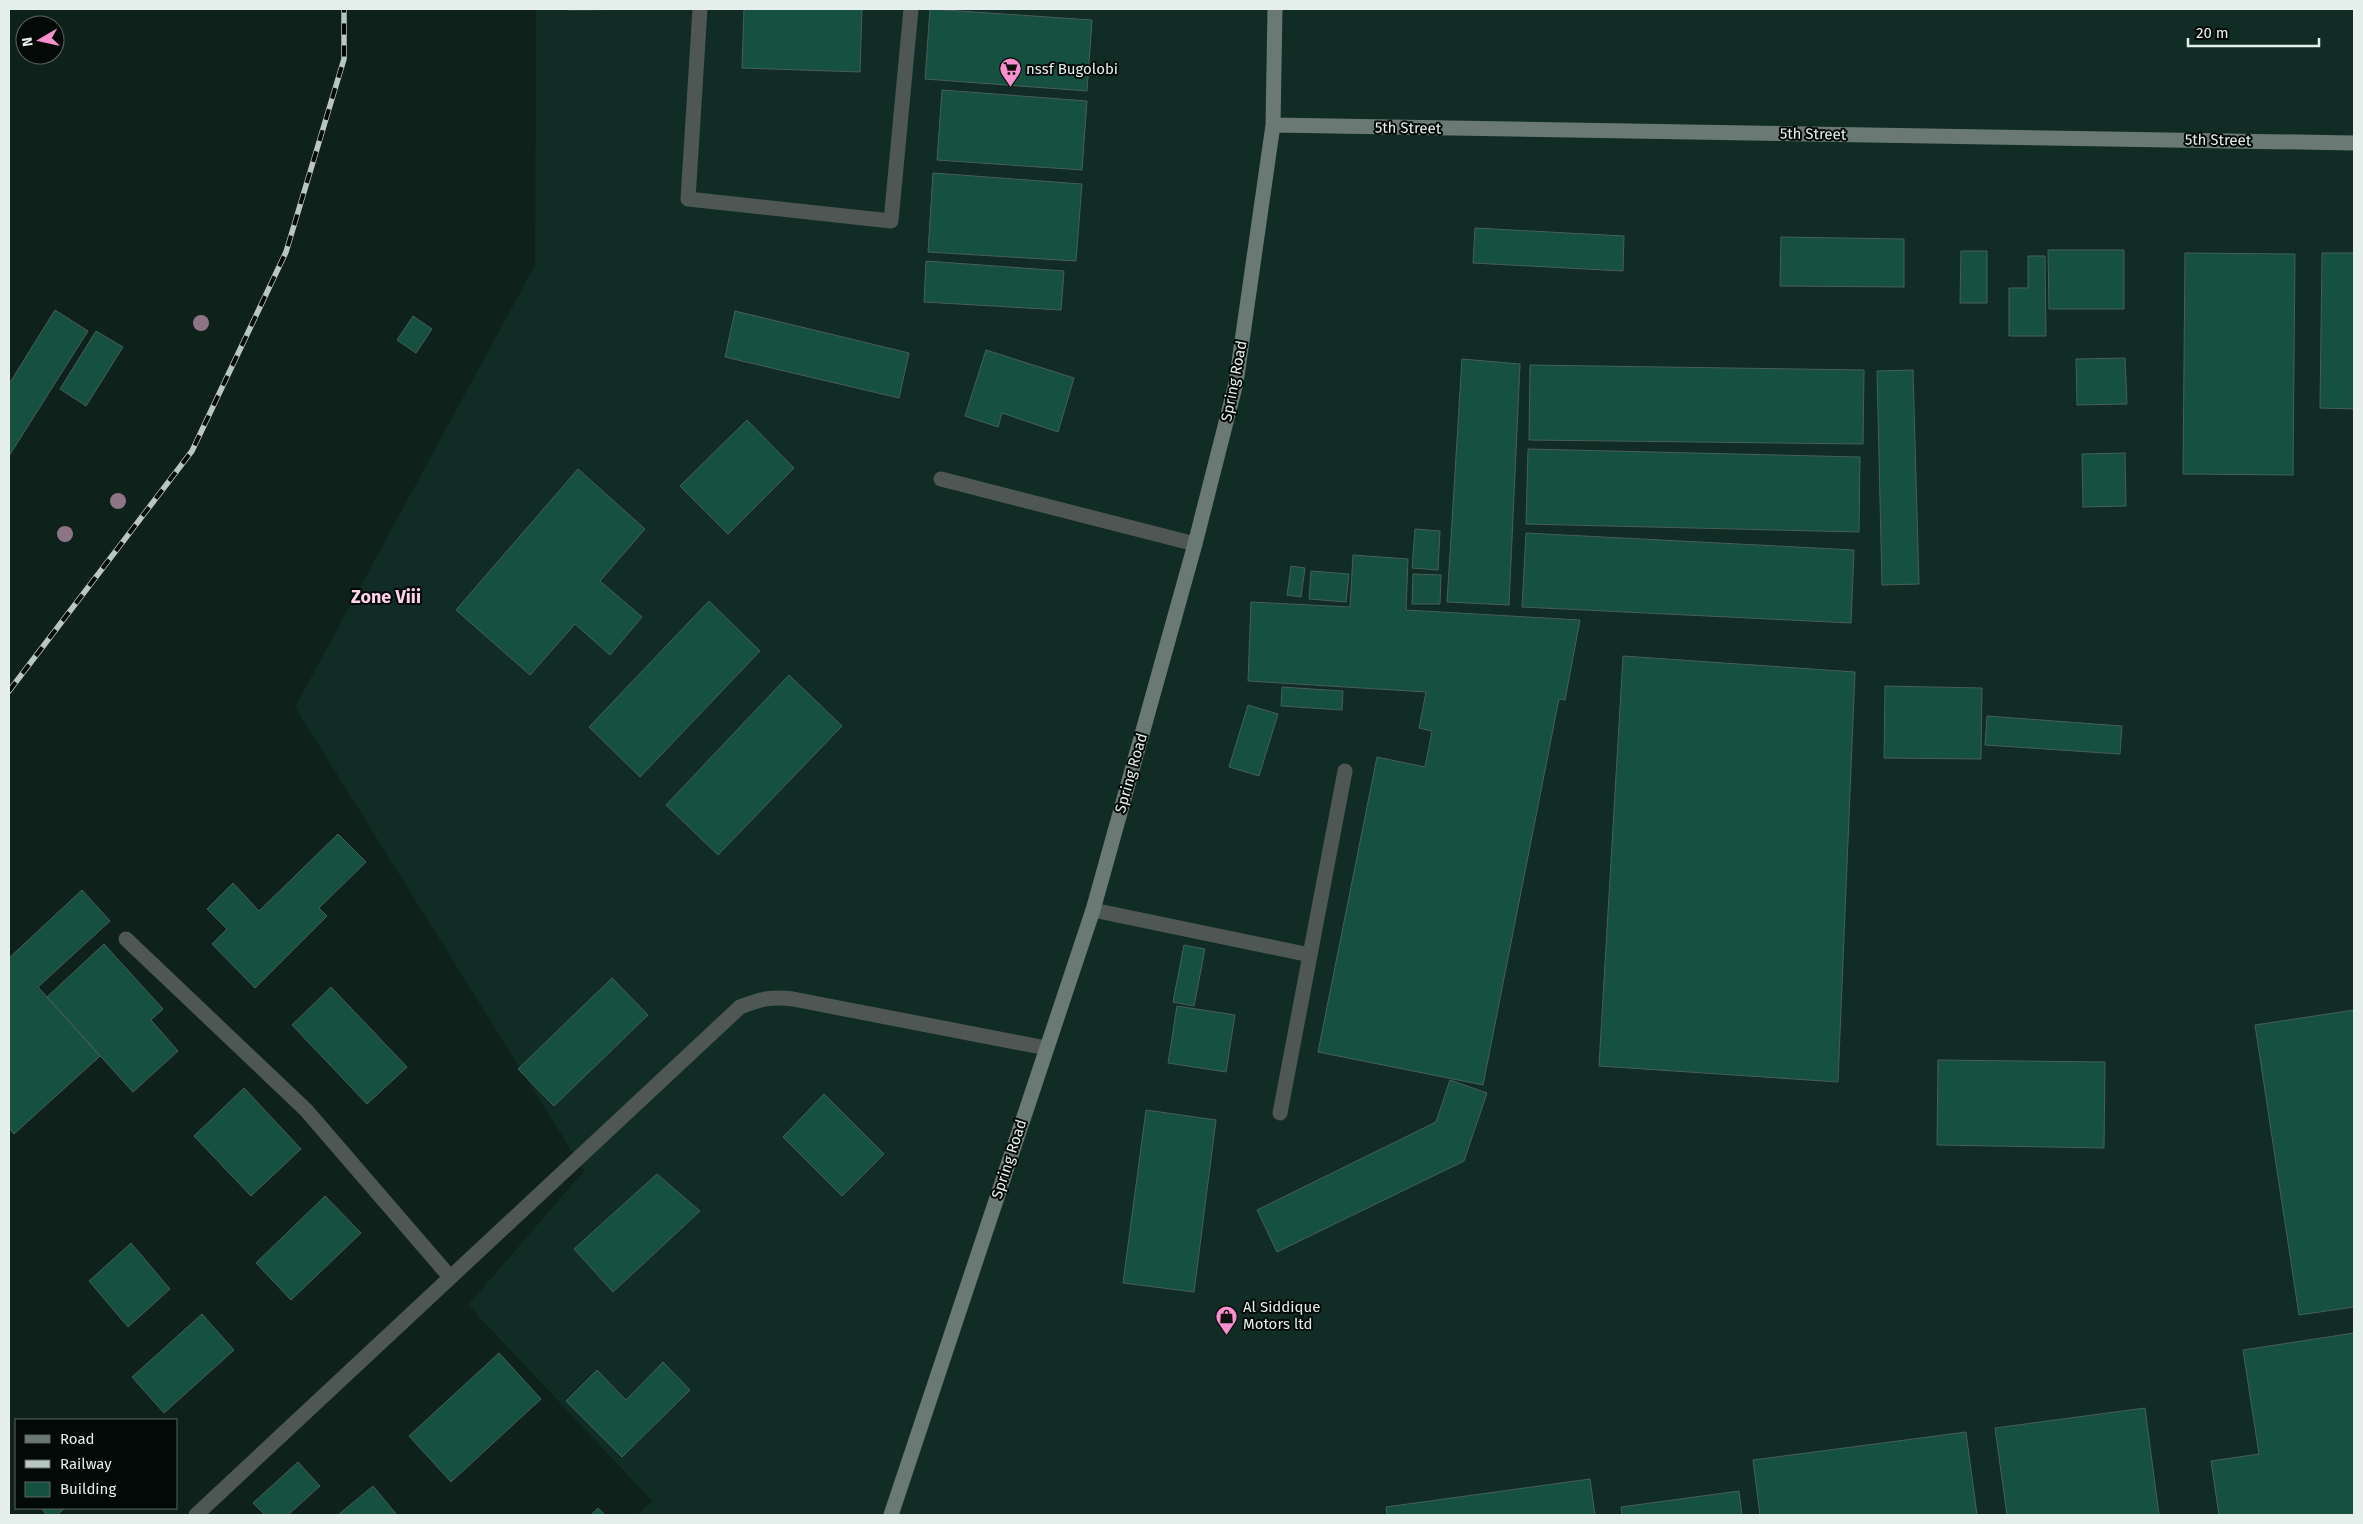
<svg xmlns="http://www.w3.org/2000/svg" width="2363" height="1524" font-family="'Fira Sans',sans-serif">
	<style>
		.built { fill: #102c24 }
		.building { fill: #165041; stroke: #495e57 }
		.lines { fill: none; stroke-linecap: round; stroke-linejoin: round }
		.lane { stroke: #4e5754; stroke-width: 15 }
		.street { stroke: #4e5754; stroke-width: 15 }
		.secondary { stroke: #6a7973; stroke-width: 15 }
		.rail-casing { stroke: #b9c6c1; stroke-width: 5.5 }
		.rail { stroke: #030907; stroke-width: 4; stroke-dasharray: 11; stroke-linecap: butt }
		.tree { fill: #8e7585 }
		.labels { text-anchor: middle; stroke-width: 4; stroke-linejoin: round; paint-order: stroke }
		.poi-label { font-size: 15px; fill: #e5f0ec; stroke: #030907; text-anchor: start }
		.street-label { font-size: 15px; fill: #e5f0ec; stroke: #030907 }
		.quarter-label { font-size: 18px; font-weight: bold; fill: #ffd2ea; stroke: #030907 }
	</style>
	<rect width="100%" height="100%" fill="#0e211b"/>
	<path class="built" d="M536,9H2354V1515H637L652,1501L468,1305L584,1171L295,707L535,265Z"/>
	<path class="building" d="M568,9H667L568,10Z
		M744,9H862L860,72L742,68Z
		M930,9L1092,20L1087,91L925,79Z
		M942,90L1087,101L1082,170L937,160Z
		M933,173L1082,184L1076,261L928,252Z
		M1475,228L1624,236L1623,271L1473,263Z
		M1781,237L1904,239V287L1780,286Z
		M2048,250H2124V309H2049Z
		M1961,251H1987V303H1960Z
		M2185,253L2295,254L2293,475L2183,474Z
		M2322,253H2354V409L2320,408Z
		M2028,256H2045L2046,336H2009V288H2028Z
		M926,261L1064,271L1061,310L924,302Z
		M55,310L88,331L9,456V384Z
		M735,311L909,353L899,398L725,357Z
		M413,316L432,329L416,353L397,340Z
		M96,331L123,347L86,406L60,389Z
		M986,350L1074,378L1058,432L1002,413L998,427L965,416Z
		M2125,358L2127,404L2077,405L2076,359Z
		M1462,359L1520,364L1509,605L1447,602Z
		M1530,365L1864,370L1863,444L1529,440Z
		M1913,370L1919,584L1882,585L1877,371Z
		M747,420L794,468L728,534L680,486Z
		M1528,449L1860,457L1859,532L1526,524Z
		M2125,453L2126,506L2083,507L2082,454Z
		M578,469L645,529L600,581L642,617L610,655L575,624L530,675L456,610Z
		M1415,529L1440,531L1438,570L1412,568Z
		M1526,533L1854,550L1851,623L1522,607Z
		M1353,555L1408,559L1406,610L1580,620L1565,700L1559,699L1483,1085L1318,1052L1377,757L1425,767L1432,731L1419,728L1426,692L1248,681L1251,602L1350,607Z
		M1291,566L1305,568L1301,597L1287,595Z
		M1311,571L1349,574L1346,602L1309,599Z
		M1413,574L1441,575L1440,604H1412Z
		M709,601L760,651L640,777L589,727Z
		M1623,656L1855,672L1838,1082L1599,1066Z
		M789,675L842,726L718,855L666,805Z
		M1885,686L1982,688L1981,759L1884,758Z
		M1282,687L1343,691L1342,710L1281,706Z
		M1248,705L1278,714L1259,776L1229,767Z
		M1987,716L2122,726L2120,754L1985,745Z
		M338,834L366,862L319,908L327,916L255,988L212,944L227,929L207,909L233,883L259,911Z
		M82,890L110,921L38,987L100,1056L14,1134L9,1128V958Z
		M104,944L163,1009L151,1020L178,1051L133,1092L47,997Z
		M1184,945L1205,949L1194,1006L1173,1002Z
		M612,978L648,1015L554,1106L518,1069Z
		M331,987L407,1067L367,1104L292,1025Z
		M1177,1006L1235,1015L1226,1072L1168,1063Z
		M2354,1010V1307L2299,1315L2255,1025Z
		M1938,1060L2105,1062L2104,1148L1937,1145Z
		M1450,1080L1487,1093L1464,1161L1277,1252L1257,1210L1436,1122Z
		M244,1088L301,1149L251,1196L194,1136Z
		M824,1094L884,1154L842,1196L783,1137Z
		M1146,1110L1216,1120L1194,1292L1123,1283Z
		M657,1174L700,1211L613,1292L574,1249Z
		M325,1196L361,1233L291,1300L256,1263Z
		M131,1243L170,1289L128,1327L89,1281Z
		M202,1314L234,1350L164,1413L132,1377Z
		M2354,1333V1515H2219L2211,1461L2259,1454L2243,1350Z
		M499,1353L541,1399L451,1482L409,1436Z
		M663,1362L690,1390L622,1457L566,1401L597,1370L626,1400Z
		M2145,1408L2159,1515H2007L1995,1428Z
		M1966,1432L1977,1515H1760L1753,1460Z
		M298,1462L320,1486L288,1515H265L253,1503Z
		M1590,1479L1595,1515H1387L1386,1507Z
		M373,1486L397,1515H338Z
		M1739,1491L1742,1515H1622L1621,1507Z
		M41,1508H65L57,1515H47Z
		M598,1508L605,1515H591Z"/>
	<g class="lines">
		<path class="lane" d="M700,9L688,199L891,221L911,9
			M941,479L1195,544
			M1093,910L1310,955
			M1280,1113L1345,771"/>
		<path class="street" d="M126,939L306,1110L450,1277
			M196,1515L740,1007C759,999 773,996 793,999L1046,1048"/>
		<path class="secondary" d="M1273,125L2354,143
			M891,1515L1093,910L1195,544L1236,383L1273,125L1275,9"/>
		<defs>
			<path id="rail" d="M9,691L192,451L286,252L344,59V9"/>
		</defs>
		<use href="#rail" class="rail-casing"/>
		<use href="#rail" class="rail"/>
	</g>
	<g class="tree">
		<circle cx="201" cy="323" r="8"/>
		<circle cx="118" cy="501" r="8"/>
		<circle cx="65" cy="534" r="8"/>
	</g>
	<defs>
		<symbol id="supermarket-pin" viewBox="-11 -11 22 30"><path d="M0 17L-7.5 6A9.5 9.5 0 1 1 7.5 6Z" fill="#f790cd" stroke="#030907"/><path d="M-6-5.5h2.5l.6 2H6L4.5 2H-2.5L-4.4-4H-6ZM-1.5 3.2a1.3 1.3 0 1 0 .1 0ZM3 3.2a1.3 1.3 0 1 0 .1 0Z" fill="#111"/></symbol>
		<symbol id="shop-pin" viewBox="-11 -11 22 30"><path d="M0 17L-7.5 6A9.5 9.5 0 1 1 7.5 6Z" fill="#f790cd" stroke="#030907"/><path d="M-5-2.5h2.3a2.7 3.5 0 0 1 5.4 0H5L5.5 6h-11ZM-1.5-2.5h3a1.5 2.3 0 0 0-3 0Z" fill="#111"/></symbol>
	</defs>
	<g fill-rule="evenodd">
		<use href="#supermarket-pin" x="998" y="56" width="25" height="34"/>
		<use href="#shop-pin" x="1214" y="1304" width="25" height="34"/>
	</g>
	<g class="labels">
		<g class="poi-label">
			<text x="1026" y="74">nssf Bugolobi</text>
			<text x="1243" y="1312">Al Siddique<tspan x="1243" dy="17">Motors ltd</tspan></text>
		</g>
		<g class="street-label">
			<text transform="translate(1408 128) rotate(1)" y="5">5th Street</text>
			<text transform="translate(1813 134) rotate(1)" y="5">5th Street</text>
			<text transform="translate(2218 140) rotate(1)" y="5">5th Street</text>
			<text transform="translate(1234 381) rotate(-79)" y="5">Spring Road</text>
			<text transform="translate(1131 773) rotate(-74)" y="5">Spring Road</text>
			<text transform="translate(1009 1159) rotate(-72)" y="5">Spring Road</text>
		</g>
		<g class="quarter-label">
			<text x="386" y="603">Zone Viii</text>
		</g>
	</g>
	<rect width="2363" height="1524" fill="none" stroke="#e5f0ec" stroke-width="20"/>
	<rect x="15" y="1419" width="162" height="90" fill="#030907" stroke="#5d6563"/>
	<rect x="25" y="1435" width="25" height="8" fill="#6a7973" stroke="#5d6563"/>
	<text x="60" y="1444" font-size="15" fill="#e5f0ec">Road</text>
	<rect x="25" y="1460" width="25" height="8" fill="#b9c6c1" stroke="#5d6563"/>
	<text x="60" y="1469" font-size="15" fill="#e5f0ec">Railway</text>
	<rect x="25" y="1482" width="25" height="15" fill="#165041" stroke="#5d6563"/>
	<text x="60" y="1494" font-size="15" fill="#e5f0ec">Building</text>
	<g transform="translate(40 40) rotate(261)"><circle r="24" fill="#030907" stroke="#5d6563"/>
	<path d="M0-4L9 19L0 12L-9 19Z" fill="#f790cd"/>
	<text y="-8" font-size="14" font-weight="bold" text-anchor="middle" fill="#e5f0ec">N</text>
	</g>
	<path d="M2188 38v8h131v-8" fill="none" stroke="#e5f0ec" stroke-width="2.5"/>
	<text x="2196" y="38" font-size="15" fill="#e5f0ec" stroke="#030907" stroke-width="4" paint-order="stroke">20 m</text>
</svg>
